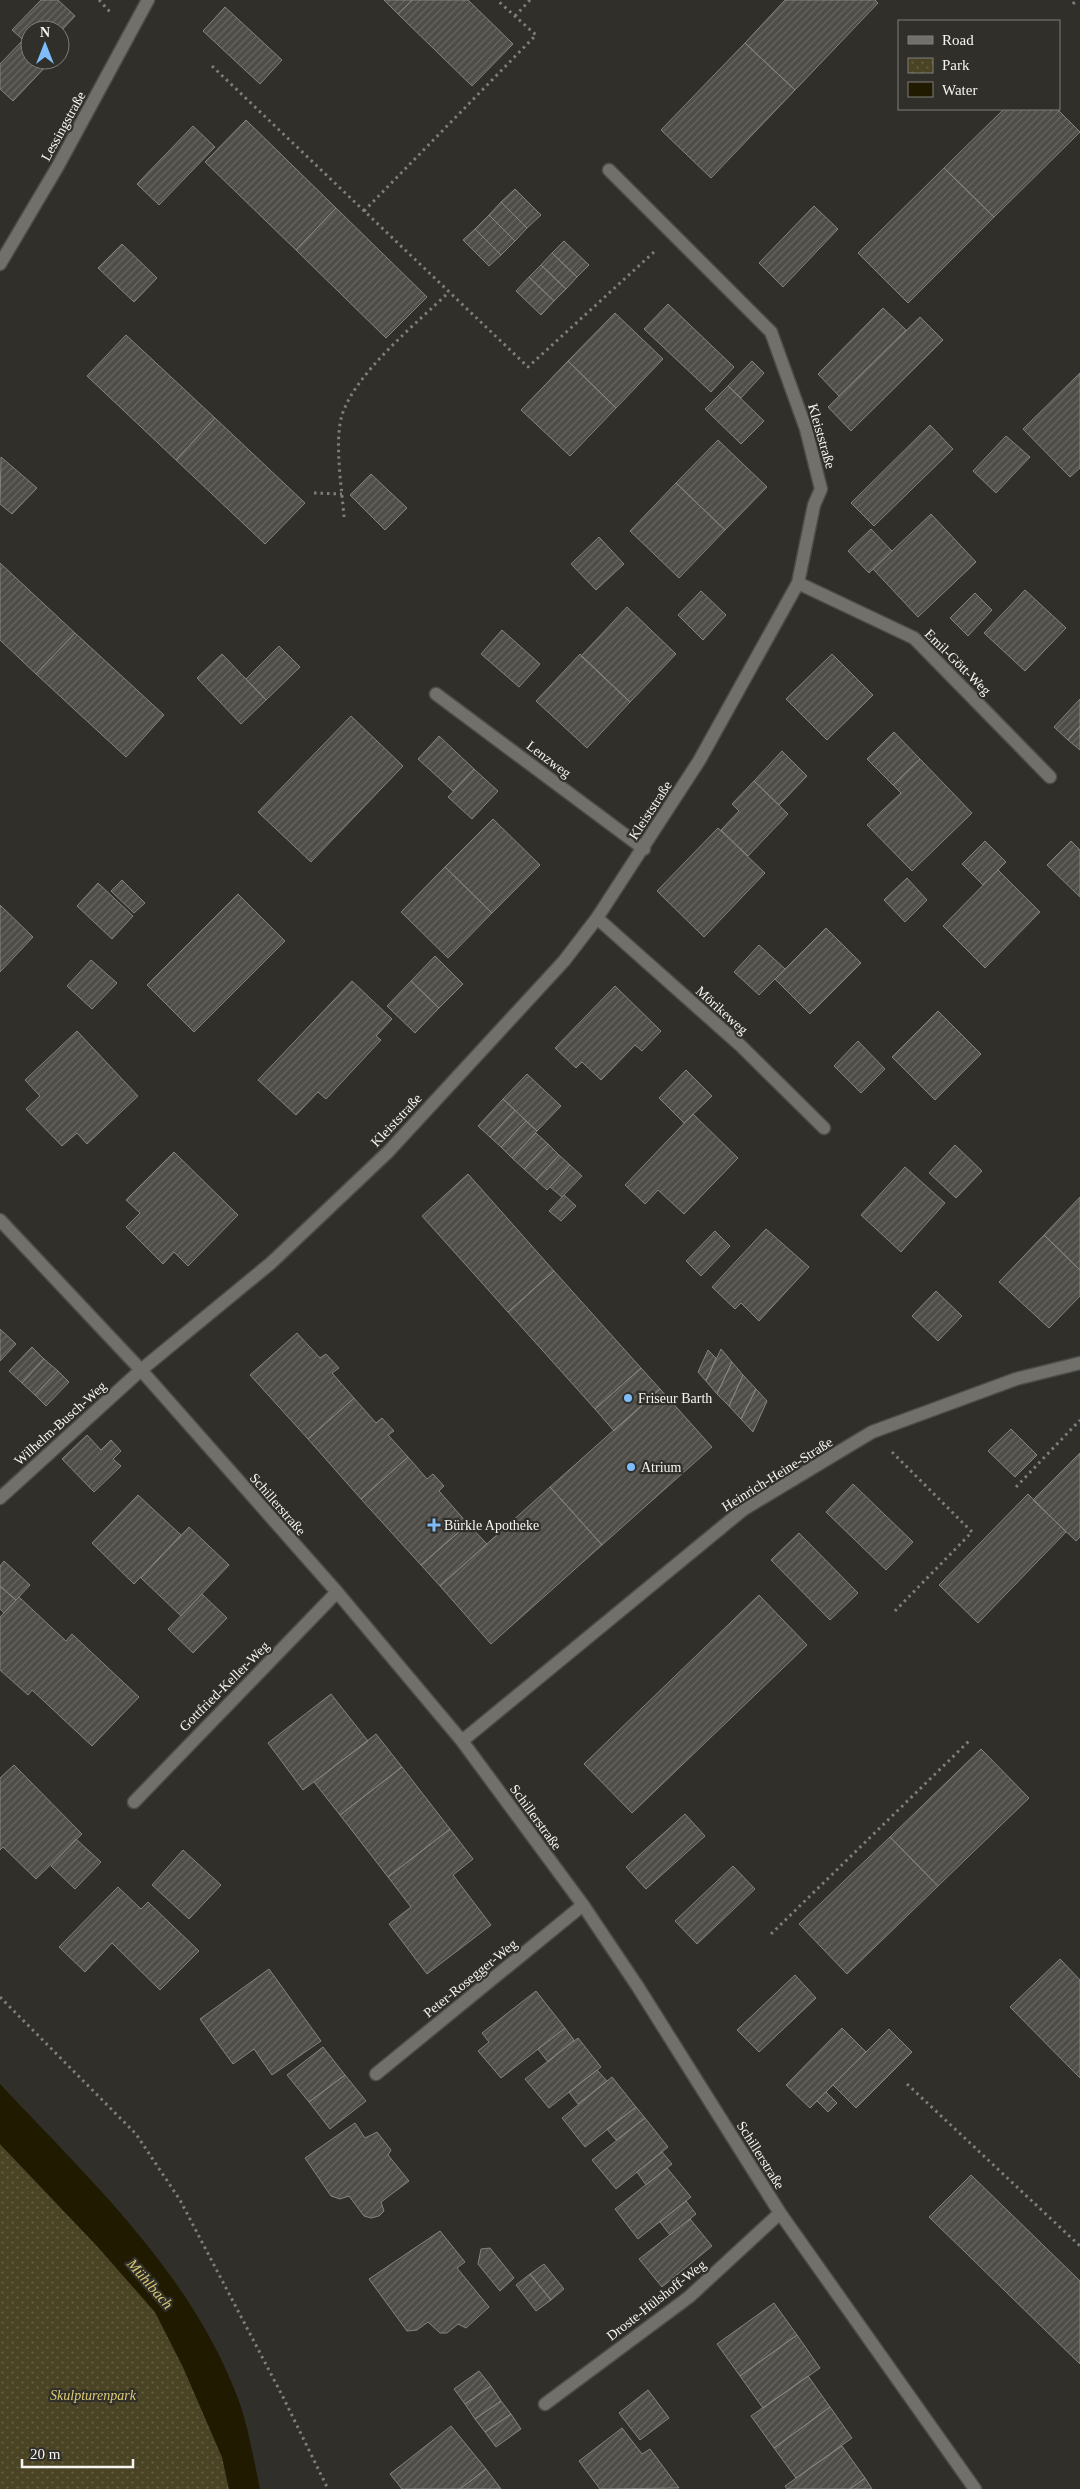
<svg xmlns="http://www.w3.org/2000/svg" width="1080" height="2489" font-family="'Times New Roman',serif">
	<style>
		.park { fill: url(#park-dots) }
		.water { fill: #201a00 }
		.building { fill: url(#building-hatch); stroke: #86847e }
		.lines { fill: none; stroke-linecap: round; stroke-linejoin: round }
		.street-casing { stroke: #4d4d48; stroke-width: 15 }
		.path { stroke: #7f7e7a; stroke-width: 3; stroke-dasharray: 2.5 4; stroke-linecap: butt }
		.street { stroke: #71706a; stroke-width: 12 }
		.poi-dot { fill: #7fbdfa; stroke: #302f2a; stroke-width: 2 }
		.labels { text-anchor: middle; stroke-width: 4.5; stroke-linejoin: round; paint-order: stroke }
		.street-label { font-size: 14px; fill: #f6f5f1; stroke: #302f2a }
		.poi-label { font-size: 14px; fill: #f6f5f1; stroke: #302f2a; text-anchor: start }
		.park-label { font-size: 14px; font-style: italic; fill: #dbcb75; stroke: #302f2a }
		.water-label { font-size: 15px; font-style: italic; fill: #d7c670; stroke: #302f2a }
	</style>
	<defs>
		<pattern id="park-dots" width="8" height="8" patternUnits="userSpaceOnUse" patternTransform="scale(1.25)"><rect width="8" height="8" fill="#4a4424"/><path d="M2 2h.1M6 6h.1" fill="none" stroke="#656044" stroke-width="1.8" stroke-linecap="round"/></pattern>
		<pattern id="building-hatch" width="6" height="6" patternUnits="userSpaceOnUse" patternTransform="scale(1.25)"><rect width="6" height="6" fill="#4e4d47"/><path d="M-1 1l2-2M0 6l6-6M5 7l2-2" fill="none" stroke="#686762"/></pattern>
	</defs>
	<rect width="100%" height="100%" fill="#302f2a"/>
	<path class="park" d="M0,2144L97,2246L155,2312L183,2367L222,2457L229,2489H0Z"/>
	<path class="water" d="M0,2084C91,2181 194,2276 240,2404C249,2431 254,2461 260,2489H229L222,2457L183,2367L155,2312L97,2246L0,2144Z"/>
	<path class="building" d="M41,0H58L75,16L60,32V30H30V46L12,30Z
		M384,0H412L398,14Z
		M412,0H468L513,44L472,86L398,14Z
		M785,0H875L878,3L795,90L745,43Z
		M225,7L282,60L260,84L203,31Z
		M23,40L30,46V60H45L49,63L13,101L0,89V64Z
		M745,43L795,90L711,178L661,130Z
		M1004,109H1057L1080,132L994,217L944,168Z
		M246,120L336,208L296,250L205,162Z
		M193,126L215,147L159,205L137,184Z
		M944,168L994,217L908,303L858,253Z
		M515,189L541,215L527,228L501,202Z
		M501,202L527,228L515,241L489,215Z
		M814,206L838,229L783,287L759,263Z
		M336,208L427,297L386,338L296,250Z
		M489,215L515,241L501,255L475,229Z
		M475,229L501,255L489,266L463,240Z
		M564,241L589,265L577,277L552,253Z
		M122,244L157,278L134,302L98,268Z
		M552,253L577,277L566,289L541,265Z
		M541,265L566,289L554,301L529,277Z
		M529,277L554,301L541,315L516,291Z
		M668,304L734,367L711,392L644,329Z
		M883,308L906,330L839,396L818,374Z
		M615,313L663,359L616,408L568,361Z
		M920,317L943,340L851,431L828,407Z
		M126,335L215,418L176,460L87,376Z
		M568,361L616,408L570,456L521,410Z
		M752,361L764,373L741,398L728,386Z
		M1080,373V468L1070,477L1023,429Z
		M728,386L764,421L741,444L705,409Z
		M215,418L305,503L265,544L176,460Z
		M930,425L953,449L874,526L851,503Z
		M1006,436L1030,457L996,493L973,471Z
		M718,440L767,487L725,530L676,483Z
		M1,457L37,488L12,514L0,504Z
		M371,474L407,508L385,530L350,495Z
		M676,483L725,530L679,578L630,531Z
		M931,514L976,562L918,617L873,569Z
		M871,529L892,551L869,573L848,551Z
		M599,537L624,564L596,590L571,564Z
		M0,563L75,633L36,674L0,640Z
		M1025,590L1066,628L1025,671L984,633Z
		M701,591L726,615L703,640L678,615Z
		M975,593L992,610L968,636L950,618Z
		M627,607L676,654L630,702L581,656Z
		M502,630L540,664L519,687L481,654Z
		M75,633L164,715L126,757L36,674Z
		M279,646L300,667L266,700L246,679Z
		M222,654L266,700L241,724L197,678Z
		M580,654L630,702L587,748L536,701Z
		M832,654L873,695L827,740L786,699Z
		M1080,699V726L1068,740L1054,727Z
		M351,716L403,766L311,862L258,812Z
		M1080,726V750L1068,740Z
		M894,732L920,759L893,785L867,759Z
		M439,736L474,769L453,791L418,759Z
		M782,751L807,776L779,805L754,781Z
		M920,759L972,813L912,871L867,825L901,793L893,785Z
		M474,769L498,791L472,819L448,797Z
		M754,781L788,814L748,856L721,830L739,811L732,804Z
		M493,819L540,865L492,913L445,867Z
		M718,828L765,873L704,937L657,891Z
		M985,841L1006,862L983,885L962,864Z
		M1071,841L1080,850V897L1047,865Z
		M445,867L492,913L448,958L401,912Z
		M998,870L1040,912L985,968L943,926Z
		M907,878L927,900L905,922L884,900Z
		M122,880L145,903L134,913L111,891Z
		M98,883L133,916L112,939L77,906Z
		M238,894L285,941L194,1032L147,985Z
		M0,905L33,937L0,972Z
		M826,928L861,963L810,1014L775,979Z
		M759,945L785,969L759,995L734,972Z
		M435,956L463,984L439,1008L411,981Z
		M91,960L117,983L92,1009L67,986Z
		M352,981L392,1019L376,1036L381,1040L326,1099L318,1092L296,1115L258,1080Z
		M411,981L439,1008L415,1033L387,1006Z
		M615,986L661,1031L642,1051L635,1045L601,1080L582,1062L576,1068L555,1048Z
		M938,1011L981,1054L935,1100L892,1057Z
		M77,1031L138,1096L87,1144L77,1133L62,1146L26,1109L40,1096L25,1080Z
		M858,1041L885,1069L861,1093L834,1066Z
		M686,1070L712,1096L684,1123L659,1098Z
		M527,1074L561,1106L537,1131L503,1099Z
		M503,1099L515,1110L490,1137L478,1126Z
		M515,1110L526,1121L501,1147L490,1137Z
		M693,1114L738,1158L684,1214L658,1190L645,1204L625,1185Z
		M526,1121L537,1131L512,1158L501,1147Z
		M536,1133L548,1144L524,1169L512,1158Z
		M548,1144L559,1155L536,1180L524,1169Z
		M955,1145L982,1171L956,1198L929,1173Z
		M174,1152L238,1215L188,1266L174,1252L163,1264L126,1227L140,1213L126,1200Z
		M559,1155L570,1165L547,1190L536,1180Z
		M570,1165L582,1176L562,1197L550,1187Z
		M905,1167L945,1203L901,1252L861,1215Z
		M468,1174L554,1271L508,1312L422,1216Z
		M564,1195L576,1206L561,1221L549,1211Z
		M1080,1197V1270L1044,1235Z
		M766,1229L809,1267L759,1321L741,1303L735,1309L712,1287Z
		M715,1231L730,1246L701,1276L686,1261Z
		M1044,1235L1080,1270V1296L1049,1328L999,1282Z
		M554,1271L641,1368L595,1409L508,1312Z
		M936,1291L962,1316L938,1341L912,1316Z
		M0,1329L16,1344L0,1361Z
		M297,1333L320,1358L326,1354L339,1368L332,1373L354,1398L308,1439L250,1375Z
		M32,1347L44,1359L22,1383L9,1371Z
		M721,1349L732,1362L717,1394L706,1381Z
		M708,1350L716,1358L706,1381L698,1372Z
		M44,1359L58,1371L35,1395L22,1383Z
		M732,1362L743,1375L729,1406L717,1394Z
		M641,1368L660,1389L614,1431L595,1409Z
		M58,1371L69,1382L46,1406L35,1395Z
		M743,1375L756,1389L741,1419L729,1406Z
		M660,1389L712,1447L602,1545L550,1487Z
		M756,1389L767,1401L753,1432L741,1419Z
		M354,1398L376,1423L382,1418L394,1431L388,1435L408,1457L361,1499L308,1439Z
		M1011,1429L1037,1455L1015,1477L988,1451Z
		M87,1435L101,1450L111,1440L121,1451L113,1459L121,1466L94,1492L62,1459Z
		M1080,1453V1537L1076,1541L1033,1500Z
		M408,1457L427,1479L433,1474L444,1486L439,1491L468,1524L421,1565L361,1499Z
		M853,1484L913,1542L886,1570L826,1512Z
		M550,1487L602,1545L491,1644L440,1586Z
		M1028,1494L1066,1532L978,1623L939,1585Z
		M138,1495L181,1535L134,1584L92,1543Z
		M468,1524L487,1544L440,1586L421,1565Z
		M189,1527L229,1565L181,1616L141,1578Z
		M799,1533L858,1593L830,1620L771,1560Z
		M4,1561L30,1585L16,1600L0,1586V1566Z
		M0,1586L16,1600L4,1613L0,1609Z
		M202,1594L227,1618L193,1653L168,1629Z
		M759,1595L807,1645L632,1813L584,1764Z
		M19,1597L66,1641L72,1634L139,1697L92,1746L32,1690L28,1695L0,1670V1617Z
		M331,1694L368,1741L303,1790L268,1743Z
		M376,1734L402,1767L340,1815L314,1782Z
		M981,1749L1029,1798L938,1886L890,1837Z
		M14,1765L82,1834L36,1879L3,1847L0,1850V1778Z
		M402,1767L450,1829L388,1877L340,1815Z
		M685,1814L705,1836L646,1889L626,1867Z
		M450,1829L473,1859L453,1875L491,1925L427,1974L389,1924L411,1907L388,1877Z
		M890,1837L938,1886L847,1974L799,1924Z
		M76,1839L101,1862L75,1889L51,1866Z
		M183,1850L221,1885L189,1919L152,1885Z
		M733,1866L755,1889L697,1944L675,1921Z
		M118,1887L141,1909L148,1902L199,1951L160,1990L112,1943L85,1972L59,1947Z
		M1060,1959L1080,1980V2078L1010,2007Z
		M269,1969L321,2041L272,2075L254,2049L233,2064L200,2019Z
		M795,1975L816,1998L759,2052L737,2030Z
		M536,1991L565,2028L501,2078L478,2051L489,2042L482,2033Z
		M565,2028L574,2040L548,2062L538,2049Z
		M842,2028L866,2052L810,2108L786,2085Z
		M889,2029L912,2052L856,2108L833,2085Z
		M578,2038L601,2067L549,2108L525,2079Z
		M323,2047L345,2075L309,2102L287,2075Z
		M597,2070L607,2081L578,2104L569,2092Z
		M345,2075L366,2101L330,2129L309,2102Z
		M612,2077L636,2107L585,2147L562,2118Z
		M826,2092L837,2103L828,2112L817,2101Z
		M636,2107L645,2118L616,2140L607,2129Z
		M645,2118L668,2147L616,2189L592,2160Z
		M355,2123L365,2138L377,2132L391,2150L388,2155L409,2181L381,2202L384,2211L379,2216L371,2218L364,2216L349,2196L340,2199L331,2196L305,2158Z
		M662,2152L672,2164L646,2185L637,2172Z
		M667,2168L691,2197L638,2239L615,2209Z
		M971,2175L1080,2281V2364L929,2217Z
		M686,2201L696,2214L670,2235L660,2222Z
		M690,2219L712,2246L662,2287L639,2259Z
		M440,2231L465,2262L457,2268L489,2307L466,2328L458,2324L447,2333H440L428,2322L417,2330L407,2331L369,2279Z
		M490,2248L514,2278L500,2291L478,2264L481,2249Z
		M544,2264L564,2289L551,2300L530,2274Z
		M530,2274L551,2300L536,2311L516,2285Z
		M774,2303L797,2335L740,2376L717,2344Z
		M797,2335L820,2368L763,2408L740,2376Z
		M479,2371L491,2386L465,2404L454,2389Z
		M808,2376L830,2407L774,2448L751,2416Z
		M491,2386L501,2401L475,2419L465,2404Z
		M648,2390L669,2418L640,2440L619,2413Z
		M501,2401L511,2414L485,2432L475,2419Z
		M830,2407L852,2438L796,2478L774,2448Z
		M511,2414L521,2429L496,2447L485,2432Z
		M451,2426L486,2469L460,2489H402L390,2474Z
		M622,2428L642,2454L650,2449L679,2488L600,2489L579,2461Z
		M842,2446L865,2478L850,2489H787L785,2486Z
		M486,2469L501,2489H460Z
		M865,2478L872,2489H850Z"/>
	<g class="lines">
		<defs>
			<path id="street" d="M0,264L58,166L148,0
				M798,583L914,638L1050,777
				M436,694L644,849
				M597,918L741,1046L824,1128
				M0,1220L141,1370L337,1592L462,1741L583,1905L638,1987L780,2213L975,2489
				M0,1498L141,1370L271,1263L388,1152L564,961L597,918L699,761L798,583L814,505L821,489L806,429L771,332L609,170
				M462,1741L744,1509L872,1432L1016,1379L1080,1363
				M134,1802L337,1592
				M376,2074L583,1905
				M545,2404L689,2297L780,2213"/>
		</defs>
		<use href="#street" class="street-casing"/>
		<path class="path" d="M99,0L111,13
			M1073,4L1076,0
			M515,16L530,0
			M212,66L528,367L654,252
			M364,211L536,35L497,0
			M314,493L342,494
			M344,517C342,490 334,441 342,415C356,372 416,324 449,292
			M892,1452L972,1532L893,1613
			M1016,1487L1080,1420
			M771,1934L969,1741
			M0,1997L136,2134L180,2200L282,2395L328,2489
			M907,2084L1080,2246"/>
		<use href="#street" class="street"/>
	</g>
	<g class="poi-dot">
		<circle cx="628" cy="1398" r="5"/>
		<circle cx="631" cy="1467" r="5"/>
		<path d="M431.5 1517.5h5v5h5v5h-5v5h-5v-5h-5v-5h5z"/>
	</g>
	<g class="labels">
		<g class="street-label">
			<text transform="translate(63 126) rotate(-61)" y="5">Lessingstraße</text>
			<text transform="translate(822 436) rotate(74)" y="5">Kleiststraße</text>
			<text transform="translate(958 662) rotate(45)" y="5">Emil-Gött-Weg</text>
			<text transform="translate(549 759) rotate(37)" y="5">Lenzweg</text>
			<text transform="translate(650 810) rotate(-57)" y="5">Kleiststraße</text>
			<text transform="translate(722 1010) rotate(42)" y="5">Mörikeweg</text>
			<text transform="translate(396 1120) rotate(-47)" y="5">Kleiststraße</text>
			<text transform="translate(60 1423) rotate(-42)" y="5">Wilhelm-Busch-Weg</text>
			<text transform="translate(777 1474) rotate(-32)" y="5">Heinrich-Heine-Straße</text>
			<text transform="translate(278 1504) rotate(49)" y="5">Schillerstraße</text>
			<text transform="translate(224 1686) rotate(-45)" y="5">Gottfried-Keller-Weg</text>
			<text transform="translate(536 1817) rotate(54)" y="5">Schillerstraße</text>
			<text transform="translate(470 1978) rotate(-39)" y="5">Peter-Rosegger-Weg</text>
			<text transform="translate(761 2155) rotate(58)" y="5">Schillerstraße</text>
			<text transform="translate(656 2300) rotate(-38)" y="5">Droste-Hülshoff-Weg</text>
		</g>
		<g class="poi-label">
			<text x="638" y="1403">Friseur Barth</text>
			<text x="641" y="1472">Atrium</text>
			<text x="444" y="1530">Bürkle Apotheke</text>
		</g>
		<g class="park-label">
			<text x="93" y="2400">Skulpturenpark</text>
		</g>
		<g class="water-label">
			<text transform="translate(150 2284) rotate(49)" y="5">Mühlbach</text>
		</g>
	</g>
	<rect x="898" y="20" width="162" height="90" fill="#302f2a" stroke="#7f7e7a"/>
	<rect x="908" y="36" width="25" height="8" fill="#71706a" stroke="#7f7e7a"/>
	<text x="942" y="45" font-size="15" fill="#f6f5f1">Road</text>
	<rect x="908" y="58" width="25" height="15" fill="url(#park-dots)" stroke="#7f7e7a"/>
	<text x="942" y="70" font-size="15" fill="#f6f5f1">Park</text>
	<rect x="908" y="82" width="25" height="15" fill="#201a00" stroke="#7f7e7a"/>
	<text x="942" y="95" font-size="15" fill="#f6f5f1">Water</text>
	<g transform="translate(45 45)"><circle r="24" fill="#302f2a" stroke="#7f7e7a"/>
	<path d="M0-4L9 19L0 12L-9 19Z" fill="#7fbdfa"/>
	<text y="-8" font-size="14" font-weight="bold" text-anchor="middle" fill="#f6f5f1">N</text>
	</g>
	<path d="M22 2459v8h111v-8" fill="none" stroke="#f6f5f1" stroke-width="2.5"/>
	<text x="30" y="2459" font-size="15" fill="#f6f5f1" stroke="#302f2a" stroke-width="4" paint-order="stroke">20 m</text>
</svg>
